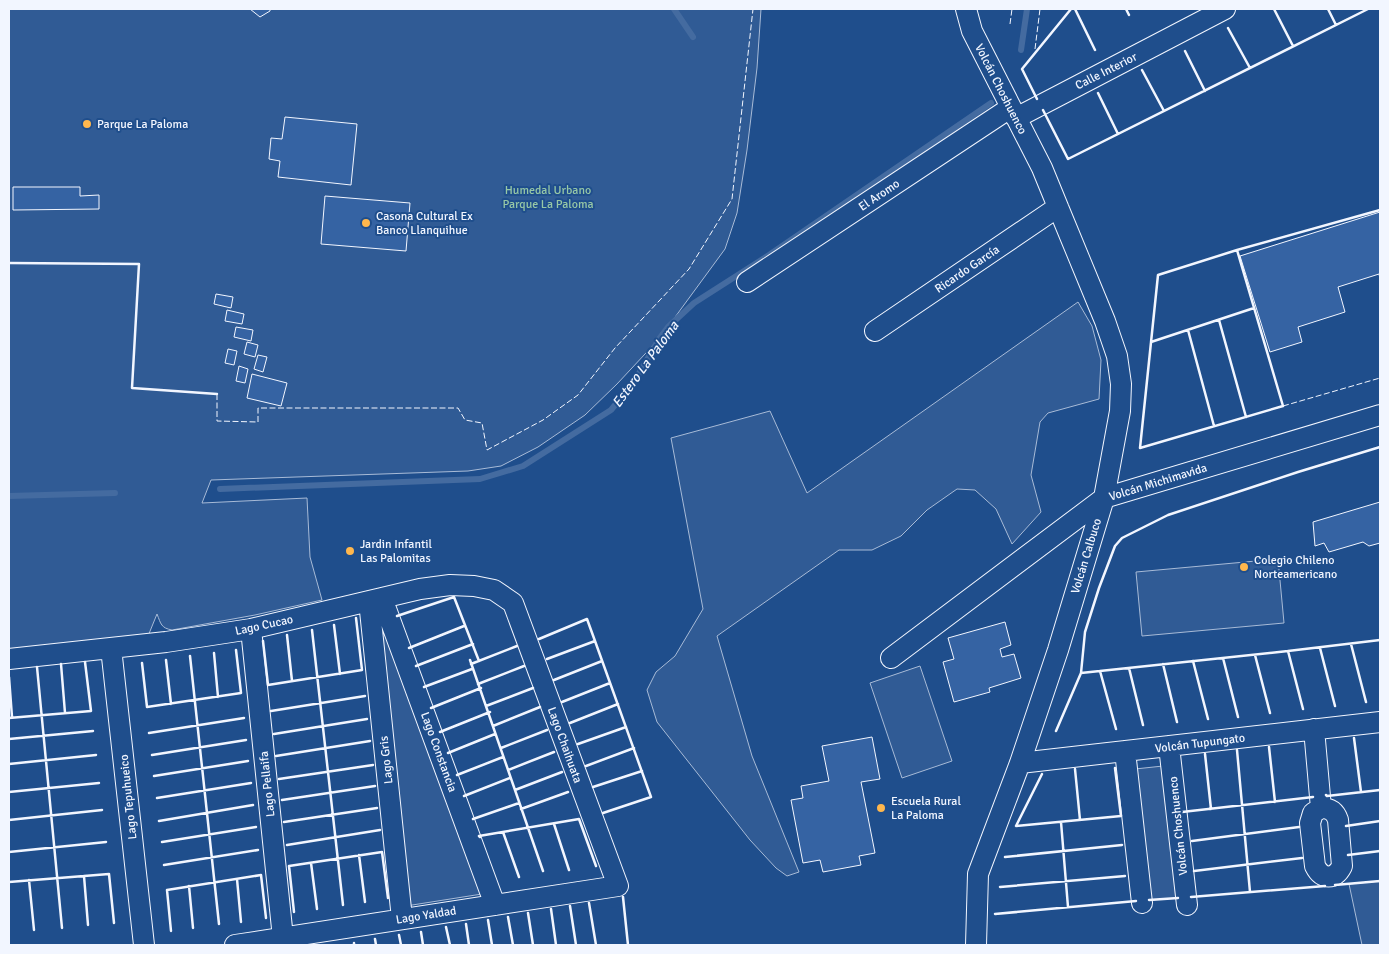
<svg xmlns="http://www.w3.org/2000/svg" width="1389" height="954" font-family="Signika,sans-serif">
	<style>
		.green { fill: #305b95; stroke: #a8bbd7 }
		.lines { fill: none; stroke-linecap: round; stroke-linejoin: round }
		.stream { stroke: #446ba0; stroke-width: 6 }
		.building { fill: #3563a3; stroke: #f2f6ff }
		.street-casing { stroke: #f2f6ff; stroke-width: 22 }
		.street { stroke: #1f4e8c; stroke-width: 20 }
		.fence { stroke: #f2f6ff; stroke-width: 1; stroke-dasharray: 6 2.5; stroke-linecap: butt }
		.wall { stroke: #f2f6ff; stroke-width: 2.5 }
		.poi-dot { fill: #ffb74d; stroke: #1f4e8c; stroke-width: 2 }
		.labels { text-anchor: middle; stroke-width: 4; stroke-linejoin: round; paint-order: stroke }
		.street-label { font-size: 12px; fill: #f2f6ff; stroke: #1f4e8c }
		.poi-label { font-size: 12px; fill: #f2f6ff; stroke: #1f4e8c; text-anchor: start }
		.park-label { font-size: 12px; fill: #97c8a6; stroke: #1f4e8c }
		.water-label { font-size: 14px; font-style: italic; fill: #f2f6ff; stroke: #1f4e8c }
	</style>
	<rect width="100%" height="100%" fill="#1f4e8c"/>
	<path class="green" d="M9,9H761L757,68L747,150L737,213L725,249L659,339L617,384L585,415L538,447L501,466L468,471L211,480L202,503L307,498L310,557L322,600L255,615L172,630C161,628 161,624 157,614L146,641L9,653Z
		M1078,302L1092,326L1101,360L1099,399L1048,413L1040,422L1031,475L1041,512L1012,544L996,509L975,490L957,489L927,510L901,536L872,550H839L717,636L752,756L799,872L787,876L776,868L750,840L657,722L647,690L656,672L675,656L703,609L671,438L770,411L807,493Z
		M1278,559L1284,623L1142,636L1136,572Z
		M380,627L384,628L482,894L406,906Z
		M920,666L952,761L902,778L870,683Z
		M1163,766L1179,898L1150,900L1135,769Z
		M1380,881V945H1362L1349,884Z"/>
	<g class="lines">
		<path class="stream" d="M674,9L693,37
			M1021,50L1027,9
			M220,489L480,479L523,466L611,410L634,382L659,339L668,327L694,303L769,255L991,103
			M9,496L115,493"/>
	</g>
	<path class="building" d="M250,9H270V11L260,17Z
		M285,117L357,124L351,185L278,177L280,161L269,159L271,138L282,139Z
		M13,187H80V196L99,195V209L13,210Z
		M325,196L410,203L406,251L321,244Z
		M1380,212V279L1379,274L1338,287L1345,312L1298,327L1302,342L1270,352L1240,256Z
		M216,294L233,297L231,308L214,304Z
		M227,310L244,314L242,324L225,321Z
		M236,327L253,330L251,341L234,337Z
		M247,342L258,345L255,357L244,354Z
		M228,349L237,351L234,365L225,363Z
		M258,355L267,357L263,372L254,369Z
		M239,366L248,369L245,383L236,381Z
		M252,374L287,383L281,406L247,398Z
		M1380,502V543L1369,546L1363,542L1329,552L1324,543L1315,546L1313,522Z
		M1005,622L1011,645L1000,649L1002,657L1014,654L1021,678L989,688L990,692L954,702L943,662L954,659L948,638Z
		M872,737L880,779L861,782L875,853L859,856L861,865L823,872L820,860L803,863L791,800L803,798L801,786L829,781L822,746Z"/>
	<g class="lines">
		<defs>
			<path id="street" d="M966,9L972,31L1042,168L1058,207L1105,321L1117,356L1121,384L1120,411L1104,498L1058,650L1020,763L978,874L976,945
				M1016,118L1225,9
				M747,282L1010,108
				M875,331L1058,207
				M382,598L495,905
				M369,601L402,919
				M251,629L283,938
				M111,648L144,945
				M891,658L1104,498L1380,415
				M9,659L166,642L251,629L420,589L450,585L474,586L494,590L513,603L618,886L235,945
				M1314,729L1321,808
				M1169,746L1187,905
				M1125,751L1142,903
				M1020,763L1380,722
				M1321,808C1330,808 1335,811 1338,820L1342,866C1335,880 1322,880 1315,866L1310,823L1313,813Z"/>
		</defs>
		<use href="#street" class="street-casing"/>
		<use href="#street" class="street"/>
		<path class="fence" d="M1010,24L1012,9
			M1035,49L1040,9
			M217,394V421L258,422V408H458L465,420L482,423L487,450L543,420L578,395L615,348L689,269L732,199L753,9
			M1283,406L1380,378"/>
		<path class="wall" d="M1075,9L1095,50
			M1126,9L1129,15
			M1274,9L1293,46
			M1328,9L1336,25
			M1228,28L1250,68
			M1185,51L1205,91
			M1142,70L1164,111
			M1098,93L1118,134
			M1037,99L1022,69L1071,9
			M1043,110L1068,159
			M1068,159L1368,9
			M1237,250L1283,406L1140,448L1158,275L1237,250L1380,210
			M9,263L139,264L132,388L217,394
			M1219,320L1246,417
			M1188,330L1214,426
			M1151,342L1254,308
			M1380,447L1298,472L1168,515L1122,538L1115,546L1099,588L1085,632L1081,673L1288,651L1380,640
			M397,616L454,597L479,661
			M334,625L340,674
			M312,630L343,905
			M287,635L292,681
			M539,639L587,619L595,641L651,797L603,813
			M263,641L268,685L362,670L356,618
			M1351,644L1366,702
			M409,648L464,626
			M1320,648L1335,706
			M1288,651L1303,709
			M214,653L218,697
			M1255,655L1270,713
			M190,656L219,924
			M1223,658L1238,717
			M547,659L595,641
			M166,660L171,704
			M470,660L543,871
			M1193,661L1208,719
			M142,663L147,707L241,693L236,650
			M61,664L65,713
			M471,664L517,646
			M1163,664L1177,722
			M416,666L473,644
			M37,667L62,928
			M1129,668L1143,725
			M1100,671L1116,729
			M9,677L12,717
			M554,680L602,661
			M478,684L524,666
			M424,687L472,669
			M562,702L610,683
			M486,706L533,688
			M431,708L481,688
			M271,711L365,696
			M9,718L91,711L85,662
			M570,723L618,704
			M493,726L540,707
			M1056,731L1081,673
			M440,732L490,712
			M149,733L244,718
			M274,734L367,719
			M1354,738L1361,792
			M9,739L93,731
			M578,744L626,727
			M1269,747L1275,802
			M501,748L547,730
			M1237,750L1250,892
			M448,753L495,734
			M1205,754L1211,809
			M152,755L246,740
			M276,756L370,741
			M9,764L96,755
			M586,766L634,748
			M1075,769L1080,820
			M508,770L554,752
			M457,775L503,757
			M154,776L248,761
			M279,779L373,765
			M593,787L642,771
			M515,790L562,772
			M9,792L99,783
			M1326,795L1327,796L1380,790
			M464,796L510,778
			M157,798L251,783
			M282,800L375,786
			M521,809L568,792
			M1182,812L1313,797
			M473,819L519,803
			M9,820L102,810
			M159,821L253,805
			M284,822L377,808
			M1061,822L1068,907
			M554,824L569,870
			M1016,826L1121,816L1115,768
			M1016,826L1042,774
			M1346,826L1380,821
			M503,832L519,877
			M480,837L479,836L579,819L596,866
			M1192,841L1299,827
			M162,842L256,827
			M287,845L380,830
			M9,852L106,842
			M359,855L365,902
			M1348,855L1380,851
			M1005,857L1122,845
			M311,863L317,909
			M164,865L258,850
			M1194,871L1302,858
			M84,876L88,925
			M237,879L241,922
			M29,880L34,930
			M9,882L109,874L114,923
			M1335,885L1380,881
			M189,886L193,928
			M1000,887L1125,876
			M623,897L628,945
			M1191,897L1325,886
			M1149,900L1178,898
			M589,903L596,945
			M570,906L576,945
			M551,909L556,945
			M294,912L289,866L382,852L388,898
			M528,913L533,945
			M995,914L1136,901
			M508,917L513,945
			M488,920L492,945
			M466,924L469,945
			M446,927L450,945
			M171,931L167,890L261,875L266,918
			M421,932L423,945
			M399,935L401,945
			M375,939L376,945
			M354,943V945"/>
	</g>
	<g class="poi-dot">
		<circle cx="87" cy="124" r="5"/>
		<circle cx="366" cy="223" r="5"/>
		<circle cx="350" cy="551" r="5"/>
		<circle cx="1244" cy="567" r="5"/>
		<circle cx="881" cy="808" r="5"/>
	</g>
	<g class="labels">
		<g class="street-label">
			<text transform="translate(1106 71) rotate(-27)" y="4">Calle Interior</text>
			<text transform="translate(1001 89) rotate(63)" y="4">Volcán Choshuenco</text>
			<text transform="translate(879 195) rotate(-34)" y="4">El Aromo</text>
			<text transform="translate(967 269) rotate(-34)" y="4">Ricardo García</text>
			<text transform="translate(1158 482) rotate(-17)" y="4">Volcán Michimavida</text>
			<text transform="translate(1086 556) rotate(-73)" y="4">Volcán Calbuco</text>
			<text transform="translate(264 625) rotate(-12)" y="4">Lago Cucao</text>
			<text transform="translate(1200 743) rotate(-7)" y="4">Volcán Tupungato</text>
			<text transform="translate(565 745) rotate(70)" y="4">Lago Chaihuata</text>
			<text transform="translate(439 752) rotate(70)" y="4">Lago Constancia</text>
			<text transform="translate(386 760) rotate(-96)" y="4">Lago Gris</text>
			<text transform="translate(267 784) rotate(-96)" y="4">Lago Pellaifa</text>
			<text transform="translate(128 797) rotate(-96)" y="4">Lago Tepuhueico</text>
			<text transform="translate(1178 826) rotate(-96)" y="4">Volcán Choshuenco</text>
			<text transform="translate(426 915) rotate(-9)" y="4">Lago Yaldad</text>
		</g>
		<g class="poi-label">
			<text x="97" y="128">Parque La Paloma</text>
			<text x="376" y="220">Casona Cultural Ex<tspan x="376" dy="14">Banco Llanquihue</tspan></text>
			<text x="360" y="548">Jardin Infantil<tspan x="360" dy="14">Las Palomitas</tspan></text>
			<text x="1254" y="564">Colegio Chileno<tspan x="1254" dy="14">Norteamericano</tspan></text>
			<text x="891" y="805">Escuela Rural<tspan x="891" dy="14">La Paloma</tspan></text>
		</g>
		<g class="park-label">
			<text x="548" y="194">Humedal Urbano<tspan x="548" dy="14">Parque La Paloma</tspan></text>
		</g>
		<g class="water-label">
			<text transform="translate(645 364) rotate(-54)" y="5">Estero La Paloma</text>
		</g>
	</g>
	<rect width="1389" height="954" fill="none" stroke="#f2f6ff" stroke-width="20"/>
</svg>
